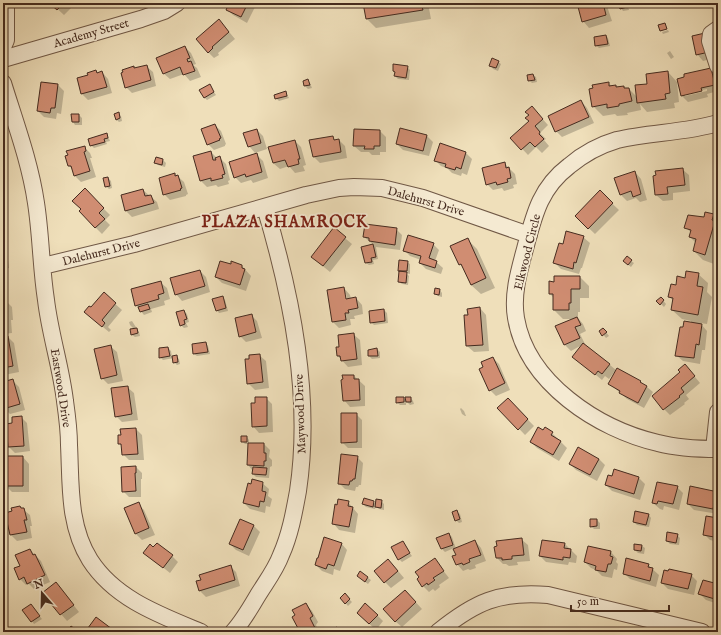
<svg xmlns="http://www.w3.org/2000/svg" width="721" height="635" font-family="'IM FELL English',serif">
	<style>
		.shadow { fill: #0003; fill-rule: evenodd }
		.building { fill: #d08d72; stroke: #452b1f }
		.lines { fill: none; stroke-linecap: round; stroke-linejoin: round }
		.minor-casing { stroke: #705846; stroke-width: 18 }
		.minor { stroke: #f5ead2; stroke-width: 16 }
		.labels { text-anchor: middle; stroke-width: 3.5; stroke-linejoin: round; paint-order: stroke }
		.street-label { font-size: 12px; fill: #452b1f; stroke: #f5ead2 }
		.district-label { font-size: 16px; font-weight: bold; letter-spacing: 1px; fill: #7a1f14; stroke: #f5ead2 }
	</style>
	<rect width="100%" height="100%" fill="#efdfba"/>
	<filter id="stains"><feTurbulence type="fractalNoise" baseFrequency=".005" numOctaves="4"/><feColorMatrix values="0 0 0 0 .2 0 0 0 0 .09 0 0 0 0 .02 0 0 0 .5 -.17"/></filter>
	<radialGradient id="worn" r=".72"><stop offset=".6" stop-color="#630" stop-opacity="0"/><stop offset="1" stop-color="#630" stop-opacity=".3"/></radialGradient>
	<path class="shadow" d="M51,3H74V5L64,15Z
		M230,3H257L247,23L233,15L227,9Z
		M368,3H428L431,19L376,28L367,19L364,4Z
		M582,3H606L612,21L589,28L583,21Z
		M619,3H627L629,10L623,11L621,8Z
		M225,27L235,39L218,53L219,55L214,58L208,52Z
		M668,30L669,32L663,34L662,32Z
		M606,36L608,38L610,46L599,48L596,45Z
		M693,36L715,58L703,61L697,54Z
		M185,47L191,53L196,64L193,65L197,68L201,77L190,81L184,74L170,79L163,73Z
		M670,51L674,57L671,59L667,53Z
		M498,62L501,64L498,71L493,69L491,66Z
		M146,66L153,72L156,86L132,93L126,87Z
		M407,67L410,70L409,80L398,79L395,76L396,73L394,71Z
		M711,69L717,75L718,91L707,94L708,97L688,102L682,96ZM707,89V91L685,96V94Z
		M96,71L98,74L102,72L108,79L112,93L88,100L82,94L78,79L89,76Z
		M668,72L677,82L679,102L674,103L675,108L647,112L640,104L641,110L627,113L628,115L617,116L615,114L603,116L593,106L608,83L612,86H616L618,88L624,87L626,89H629L637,97L648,85Z
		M533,75L536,77L537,82L532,83L529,80Z
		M307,80L310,83L312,88L308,89L305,86L304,81Z
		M42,83L58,85L64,91L61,114L57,113L56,119L44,117L38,111Z
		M209,85L216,95L207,100L204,97Z
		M286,93L289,98L279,101L276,98Z
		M581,101L587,108L594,123L562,137L556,131Z
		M118,114L121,116L122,121L119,122L116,119Z
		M538,114L548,125L540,133L546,139L544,140L549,146L542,153L536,147L528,155L512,138Z
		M79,115L82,118V125H75L73,122Z
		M215,125L221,131L226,144L225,145V146L214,150L208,144Z
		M257,130L263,136L267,149L255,153L249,146Z
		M380,131L386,137V152H380V155H372L369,152H361L354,146Z
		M107,134L110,141L106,142L107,144L94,148L91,145Z
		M427,136L433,142L429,156L403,150L397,144Z
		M332,137L336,141L339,140L345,146L347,158L320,163L314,157Z
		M295,141L301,147L306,165L303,166L305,171L295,173L289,166L280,169L273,163Z
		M440,145L466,153L472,159L467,175L462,173L461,176L452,173L448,169L441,166L435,160Z
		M84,147L90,153L92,158H90L96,177L81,182L75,176L73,169L69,166Z
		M211,152L217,158L219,157L226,164L230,180L228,181L229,184L218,187L216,185L207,187L201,181L194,157Z
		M256,154L263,161L268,178L253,183L251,180L241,183L235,177Z
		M156,158L163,160L166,163L165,167L158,165L155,162Z
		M504,163L515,174L517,184L513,185L514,188L504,191L502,188L493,190L487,184Z
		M682,169L689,175L690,191L673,193V200L663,201L656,195Z
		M635,172L641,179L647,200L640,202L636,198L627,201L621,195Z
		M175,174L184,182L188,194L186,195V196L170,200L164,194Z
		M108,178L111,181L112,188L109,189L106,186Z
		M85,190L110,215L105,220L110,225L102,234L80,212L82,210Z
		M143,190L157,202L159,209L132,217L126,211Z
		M600,192L619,210L595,234L576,216Z
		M713,215L718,220V251L714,264L703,260L694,251L696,243L690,237L691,233L686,227Z
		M334,229L352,244L330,272L319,263Z
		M396,229L402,235L400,250L376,247L378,259L373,260L374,264L369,265L366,263L363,247L374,245L364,237Z
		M583,237L590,243L582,268H581L579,274L561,269L555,263L564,245Z
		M468,240L477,249L495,288L481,294L471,285L464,269L460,264Z
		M433,244L439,250L435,261L443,268L441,274L426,269L420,263L421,260L410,256L404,250Z
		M3,247L5,257L8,260L9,268L6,269L7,273L3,274Z
		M631,261L634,263L631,267L627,264Z
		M407,262L410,264V274L406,273L409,276L408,285L402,284L399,282L402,273L399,270Z
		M231,265L242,266L251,276L246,291L222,283L216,277Z
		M200,271L206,277L210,292L182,301L176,294Z
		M698,274L708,283L707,292L712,297L707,324L700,323L707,331L705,350H702L700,364L683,361L676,355L683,329L691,323V321L682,319L672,310L674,301L669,297L676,286L686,279Z
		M580,277L589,286V298H580V312H578V318L583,324L586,331L580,334L585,344L584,345L610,365L617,371L618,369L641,382L653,392L644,408L627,399L610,384L615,371L609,379L605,376L602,380L574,357L582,345L571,351L565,345L574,319H563L554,310V298L550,294L555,283Z
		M160,282L167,288L170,299L164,301L165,305L151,309L152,312L144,315L136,305Z
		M344,288L350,295L351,299L356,298L362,305L363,314L354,316L355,319H350L351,325L339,328L333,322ZM344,294H346L348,304Z
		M440,290L442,293V297L438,296L435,294Z
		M104,294L122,310L108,327L111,330L109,332L92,318Z
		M223,297L225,300L228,311L219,313L217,310Z
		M3,298L12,307L13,320H11L12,333L3,334Z
		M661,298L666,304L664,307L658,301Z
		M480,308L486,315L489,351L474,352L467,346L465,316H469Z
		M384,310L387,313L388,323L374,325L371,322Z
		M184,311L187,314L189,322L186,323L188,327L184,328L181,325Z
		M251,315L257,321L262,338L246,342L240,336Z
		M132,321L139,332L140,336L135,337L132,335L134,329L130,325L129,322Z
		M600,331L606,332L609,336L606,338Z
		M353,334L360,340L362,365L348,367L338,356Z
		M8,337L14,343L19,372L4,375L3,373V338Z
		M206,343L208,346L210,354L197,356L194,354Z
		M110,346L117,352L123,381L108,384L102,378Z
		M168,348L171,351L172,357L176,356L179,359L180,364L177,365L174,362V358L163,360L160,357Z
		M377,349L380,352V358L372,359L369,356Z
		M259,355L266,361L269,388L255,390L248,383L251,359Z
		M493,358L499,364L510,390L496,396L490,390L485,367Z
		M691,372L700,383L686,395L689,399L684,403L685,404L670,415L664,409Z
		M354,376L365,386V406L350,407L344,400Z
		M13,381L19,387L25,410L10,414L4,408L3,405V383Z
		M127,387L134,393L138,420L122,422L116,416Z
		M266,398L272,404L273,432L259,433L253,426Z
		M403,398L407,401L411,398L413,401L414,404L410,405L406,401V405H400L397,402Z
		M508,399L534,426L525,435L499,408Z
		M461,408L464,411L466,416H465L462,414L460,409Z
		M356,414L362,420V448H348L342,442Z
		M21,417L27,423L30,451L15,453L9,447L14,424Z
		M136,429L142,435L144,460H129L123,454L122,446L119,443L122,436Z
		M545,429L552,433L567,448L559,461L537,448L531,442Z
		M247,437L249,440V444H264L270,450L269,457L272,460V466L270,467L269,478L256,477L253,474V471L248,465L249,444H245L242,441Z
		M23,457L29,464V492H12L6,486Z
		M357,457L363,463L361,485H359L358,487H356L355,491L345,489L339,483Z
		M599,459L605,465L597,481L576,470L570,464Z
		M136,467L142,473V479H141V497H129L123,491Z
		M615,470L639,478L645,484L640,500L612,491L606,485L613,478Z
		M262,483L269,489L268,496L272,499L270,507L266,506L265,513L250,509L244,503Z
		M677,487L683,493L679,510L664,506L663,510L660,509L653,503Z
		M691,487L718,493V514L694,510L688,504Z
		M381,501L384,504V510L379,509L376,506L375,509L366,507L363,504L373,502L376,504Z
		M348,502L358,514L355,533L339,530L333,523Z
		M138,504L144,510L155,535L142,540L136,534Z
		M20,507L30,515L32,526H30L32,538L17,541L11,535L13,512Z
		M457,512L460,514L462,522L459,523L456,520Z
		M649,515L651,518L649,527L637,525L634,522Z
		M717,519L718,520V542L710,540L704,534Z
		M240,520L254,526L260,532L249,556L236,550L230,544Z
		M597,520L600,523V529H594L591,526Z
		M449,534L452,537L456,549L475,541L481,548L486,561L475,565L476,568L470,570L468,569L463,571L457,564V555L454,548L445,552L442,549Z
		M677,535L680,538L679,545L670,544L667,541Z
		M521,539L528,545L530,561L517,562L518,565L509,566L506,564H503L497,558Z
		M402,542L412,556L402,562L399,559Z
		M341,543L347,550L340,571L334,569L333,575L322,571L316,565Z
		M565,544L577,556L576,563L569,562L568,565L546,562L540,556Z
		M642,546L645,548L644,554L638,553L635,550Z
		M153,548L172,556L178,562L170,573L145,553Z
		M30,550L41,561L50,582L34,589L29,584L26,585L20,579L21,566Z
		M611,552L617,559L616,562L618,564L617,570L614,569L612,578L602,576L596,570L591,568L585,562Z
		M435,560L449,578L439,585L440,587L435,591L433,589L429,592L423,586Z
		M648,565L659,575L656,587L630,579L624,573Z
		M230,566L236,572L240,586L206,597L200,591Z
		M394,566L404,578L391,588L385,582Z
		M361,573L371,580L368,584L361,579Z
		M691,575L697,581L694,595L668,589L662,583Z
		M56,583L79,612L67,621L43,593Z
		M718,585V604L706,600L700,594Z
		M345,595L352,602L348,606L341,598Z
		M411,597L422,609L402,627L395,621Z
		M306,604L312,611L318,622L316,625L319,632H301Z
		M33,608L42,619L34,624L32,621Z
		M377,615L383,621L376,630L364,619Z"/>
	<path class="building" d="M49,3H64L57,10Z
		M229,3H248L241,17L226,10Z
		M363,3H421L423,10L366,19Z
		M577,3H603L606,15L582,22Z
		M618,3H626L627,7L620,9Z
		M219,19L229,32L212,47L213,48L208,53L196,39Z
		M665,23L667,29L660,31L658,25Z
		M705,33L709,52L696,55L692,36Z
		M606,35L608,44L595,46L594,37Z
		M185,46L190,58L187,59L188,62L191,61L195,71L183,75L180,67L163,74L156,58Z
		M492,58L499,61L496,68L489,66Z
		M393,64L408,66L406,78L394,76L395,72L393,71Z
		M147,65L151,80L125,88L121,73L123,72L122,70L134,66V68Z
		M711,68L715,85L701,88L702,91L681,96L677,79L684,77V74Z
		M96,70L97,73L102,71L107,87L81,94L77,78L88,75L87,73Z
		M668,71L670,93L665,94L666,99L637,103L635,85L647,84L646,74Z
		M533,74L535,80L528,81L527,75Z
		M308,79L310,85L304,86L303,81Z
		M41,82L58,84L55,108H51L50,113L37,111Z
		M609,82V86L616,85V87L624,86V88H629L632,101L619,104V106L607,108V104L592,107L589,89L593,88L592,85Z
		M210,84L214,92L204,98L199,90Z
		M286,91L287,96L275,99L274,95Z
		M581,100L589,117L555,132L548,116Z
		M532,106L543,119L535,126L540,132L539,134L544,139L535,147L530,142L521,150L510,138L529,121L525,118L529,115L525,112Z
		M119,112L120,118L116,120L114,114Z
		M71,114H79V122H72Z
		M215,124L221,138L219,139L220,140L207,145L201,129Z
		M400,128L427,135L423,151L396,144Z
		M257,129L261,143L248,147L243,133Z
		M354,129L380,130V146H374V149H364L365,146H353Z
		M107,133L108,138L104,139L105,142L90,146L88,139Z
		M333,136L334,140L339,139L341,152L313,157L309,140Z
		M295,140L300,159H298L299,164L288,167L285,160L273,163L268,147Z
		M440,143L466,152L461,169L456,167L455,170L445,167L446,164L434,161Z
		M85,146L86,151L84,152L90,171L74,176L71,166H68L65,156L68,155L66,151Z
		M211,151L213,160H216L215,158L220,156L225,174L222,175L223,178L211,181V178L200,181L193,156Z
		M257,153L262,172L246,177L245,174L234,178L229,162Z
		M156,157L163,159L162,165L154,163Z
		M505,162L506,168L509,167L511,178L507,179L508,182L497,185L496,182L486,185L482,168Z
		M683,168L685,185L667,187L668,194L655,195L653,176L656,175L655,171Z
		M635,171L641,194L633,197L631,191L620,195L614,178Z
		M175,173V176L178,175L182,188L180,189L181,190L163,195L159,178Z
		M108,177L110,186L105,187L103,178Z
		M85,188L104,208L99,213L105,219L95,228L79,211L81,209L72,201Z
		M143,189L145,196L151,195L154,203L125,211L121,195Z
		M600,190L613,203L588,229L575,216Z
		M705,212L714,214L712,220L715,221L705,255L693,251L696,239L689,237L691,230L684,228L688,215L704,217Z
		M365,224L397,228L395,245L369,241V238L363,237Z
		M334,227L346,237L323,266L311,257Z
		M566,231L584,236L576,263L574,262L573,269L553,263L559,243L563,244Z
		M408,235L434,243L429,258L437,261L435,268L419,263L421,256L403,251Z
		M468,238L486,278L471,285L461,264L459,265L450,246Z
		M373,244L376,257L371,258L372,262L365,263L361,247Z
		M627,256L632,260L628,265L623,261Z
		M399,260L408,261L407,271H398Z
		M220,261L231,264V261L242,265V268L245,269L240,285L215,277Z
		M200,270L205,286L175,295L170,278Z
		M399,271L407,272L406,283L398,282Z
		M686,271L699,273L697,286L703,287L698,315L671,310L673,298L668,297L671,284L676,285L677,276L685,278Z
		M554,276H580V289H571V303H569V310H553V294H549V281L554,282Z
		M161,281L164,293L158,295L159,299L135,306L131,289Z
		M344,287L346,299L356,297L358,308L348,310L349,313H345L346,320L332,322L327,290Z
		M435,288L440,289L439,295L434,294Z
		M104,292L116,303L102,320L105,323L102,327L84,312L89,306L91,307Z
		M223,296L226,308L216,311L212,299Z
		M661,297L664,300L660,305L656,301Z
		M148,304L150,309L140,312L138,307Z
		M480,307L483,345L466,346L464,315H468L467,309Z
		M384,309L385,321L370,323L369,311Z
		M184,310L187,319L184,320L185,324L180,326L176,312Z
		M252,314L256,332L239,337L235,318Z
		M577,317L581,325L575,327L580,338L564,345L555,326Z
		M684,321L702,324L699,345L696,344L694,358L675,356L680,327H683Z
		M137,328L138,333L131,335L130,329Z
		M603,328L607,332L602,336L599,331Z
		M354,333L357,359L341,361L340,356H337L336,347H339L338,335Z
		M8,336L13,366L3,368V337Z
		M206,342L208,352L193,354L192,344Z
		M583,343L610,364L602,374L598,371L595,375L572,357Z
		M111,345L117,375L101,379L94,349Z
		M168,347L170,356L159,358V348Z
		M377,348L378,356H368V350Z
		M260,354L263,382L247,384L245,359H249V355Z
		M177,355L178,362L173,363L172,356Z
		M493,357L505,383L489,391L479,369L483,367L481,362Z
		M685,364L695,376L681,388L684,392L679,396L680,397L663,410L652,396L680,372L678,370Z
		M617,368L641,381L640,382L647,386L638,403L619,393L620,391L608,384Z
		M342,375H354V379H359L360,400L343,401L341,380L343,379Z
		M13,379L20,404L3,409V382Z
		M128,386L132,414L115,417L111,388Z
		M255,397H267V426L252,427L251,403H255Z
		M396,397H404V402L396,403Z
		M405,397H411V402H406Z
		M508,398L528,419L518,430L497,408Z
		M341,413H357V442L341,443Z
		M22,416L24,446L8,447L6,424L12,423V417Z
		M538,427L543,430L545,427L553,432L551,435L561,441L553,455L530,442Z
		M136,428L138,454L122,455L121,444H118V435H121L120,429Z
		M241,436H247V442H241Z
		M248,443H264V453H266V461H264V466L247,465Z
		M578,447L599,459L590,475L569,464Z
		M341,454L358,456L355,479H353L352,481H350L349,485L338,484Z
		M7,456H23V486H5Z
		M136,466V473H135L136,491L122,492L121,467Z
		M253,467L267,468L266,475L252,474Z
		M614,469L639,477L634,494L605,485L608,475L612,476Z
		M252,479L263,482L262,491L266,492L264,502L260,501L259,507L243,503L248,483L251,484Z
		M657,482L678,486L673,504L658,501L657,504L652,503Z
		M690,486L718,492L717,505L714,504L713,509L687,504Z
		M364,498L374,501L373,507L362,504Z
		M338,499L349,501L348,506L353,507L349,527L332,524L335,504L337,505Z
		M376,499L382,500L381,508L375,507Z
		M139,502L149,528L135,534L124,508Z
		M20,506L21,508H24L27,520H24L27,532L10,535L5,513L12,511L11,508Z
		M457,510L460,519L455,521L452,512Z
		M635,511L649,514L646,525L633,522Z
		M706,516L718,518L714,537L703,535Z
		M240,519L254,525L243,550L229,544Z
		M590,519H597V526L590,527Z
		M667,532L678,534L676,543L666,541Z
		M449,533L453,545L441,549L436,538Z
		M324,537L342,543L334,566L328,564L326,569L315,565L317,558H318Z
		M522,538L524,555L512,556V559L502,560V558H496L494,547L497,546L496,541Z
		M475,540L481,555L469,559L470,562L463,565L462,563L456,565L452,556L456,555L453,549Z
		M542,540L565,543L564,548L571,549L570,558L563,557V560L539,556Z
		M403,541L410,553L398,560L391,547Z
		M157,543L173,555L163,568L143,553L150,544L153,547Z
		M634,544L642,545L641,551L634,550Z
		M588,546L611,551L610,556L613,557L611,564H608L606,572L595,570L596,566L584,562Z
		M30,549L33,555L35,554L45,575L27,584L24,577L19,580L14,568L20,566L15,555Z
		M435,558L444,571L433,578L435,580L428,585L427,583L422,587L417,579L419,577L415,572Z
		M626,558L649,564L648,567L653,568L650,581L623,574Z
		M388,559L398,571L384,583L374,571Z
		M231,565L235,580L199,591L196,581L201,580L199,575Z
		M669,569L692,574L688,589L661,583L664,570L668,571Z
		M360,571L368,577L365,582L357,576Z
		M703,580L718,584V600L698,594Z
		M56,582L74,605L60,615L42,593Z
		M405,590L416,602L395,622L383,609Z
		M345,593L350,599L345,604L340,598Z
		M306,603L313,616L310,618L315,628L308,632H300L292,617L295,615L292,610Z
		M365,603L378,615L369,624L357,613Z
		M31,604L40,616L31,622L22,610Z
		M96,617L112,629L110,632H85Z
		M71,626L79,632H67Z
		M336,627L342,630L341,632H333Z"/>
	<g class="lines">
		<defs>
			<path id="minor" d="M718,29L711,34L710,41L718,66
				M3,47L6,40V3
				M3,59L141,19L164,11L177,3
				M3,83C15,122 30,162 36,203C41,235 41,268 46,300C50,334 61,367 65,401C67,415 69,430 69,445C71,484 68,525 90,560C115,599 160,615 201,632
				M718,123C685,133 650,132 617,140C600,145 582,155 569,166C540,188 534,215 525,249C519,271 512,295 516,318C527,383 598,429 658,443C677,448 698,449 718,449
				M43,266L134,244L306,195L339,188L354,187L382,188L423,198L529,235
				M714,449L718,412
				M233,632C243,621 251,607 258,595C266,582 276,569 281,555C290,535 294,513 298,491C312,397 292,297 265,207
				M438,632C475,602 499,591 548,595L702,632"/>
		</defs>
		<use href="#minor" class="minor-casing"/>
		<use href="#minor" class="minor"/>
	</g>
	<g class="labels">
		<g class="street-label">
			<text transform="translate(91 33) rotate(-16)" y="4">Academy Street</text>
			<text transform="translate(426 201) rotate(16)" y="4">Dalehurst Drive</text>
			<text transform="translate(101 252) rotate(-14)" y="4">Dalehurst Drive</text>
			<text transform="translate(527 252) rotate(-76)" y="4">Elkwood Circle</text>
			<text transform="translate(61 388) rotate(81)" y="4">Eastwood Drive</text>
			<text transform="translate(300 414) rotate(-92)" y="4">Maywood Drive</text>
		</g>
		<g class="district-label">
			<text x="285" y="227">PLAZA SHAMROCK</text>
		</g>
	</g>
	<rect width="721" height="635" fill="none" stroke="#efdfba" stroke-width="16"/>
	<rect x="4" y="4" width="713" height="627" fill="none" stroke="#452b1f" stroke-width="2"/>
	<rect x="8" y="8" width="705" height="619" fill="none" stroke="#452b1f"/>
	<g transform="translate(42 593) rotate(340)" stroke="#f5ead2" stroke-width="3" paint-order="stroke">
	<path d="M0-3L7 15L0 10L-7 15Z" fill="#452b1f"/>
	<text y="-6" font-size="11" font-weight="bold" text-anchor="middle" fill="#452b1f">N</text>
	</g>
	<path d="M571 605v6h98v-6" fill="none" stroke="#452b1f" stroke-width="2"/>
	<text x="577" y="605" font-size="12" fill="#452b1f" stroke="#f5ead2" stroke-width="3" paint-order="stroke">50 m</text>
	<rect width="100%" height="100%" filter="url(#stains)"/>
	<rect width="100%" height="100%" fill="url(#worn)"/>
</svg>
